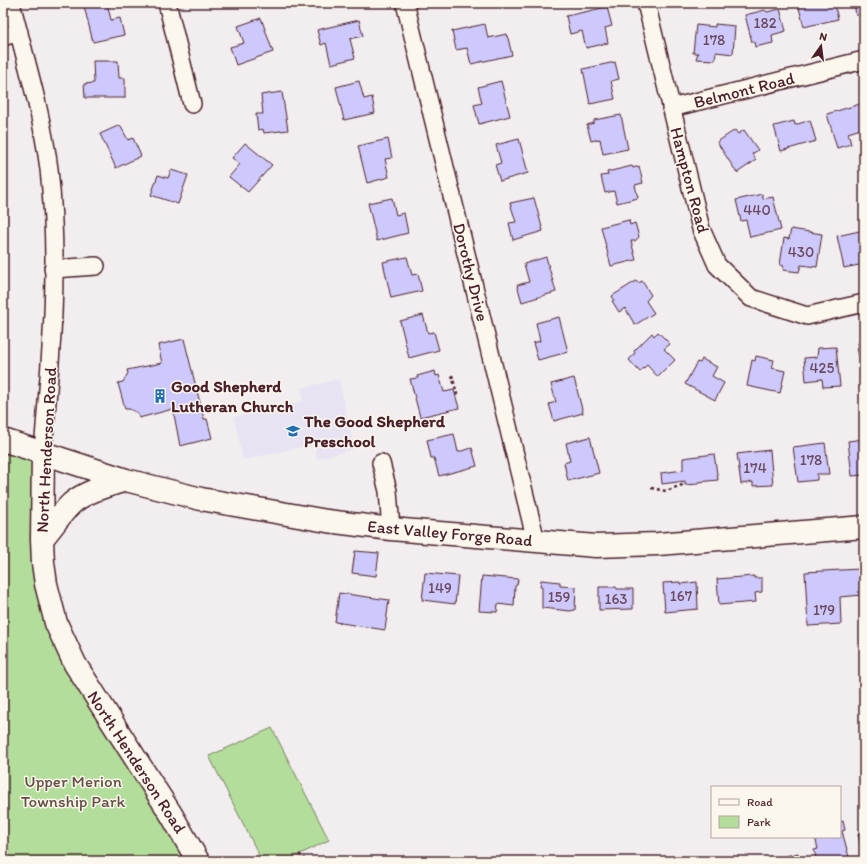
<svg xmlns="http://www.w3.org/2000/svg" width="867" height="864" font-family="Itim,sans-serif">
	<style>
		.built { fill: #e7e3f3 }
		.green { fill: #b2dd9b; stroke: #7e7e63 }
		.building { fill: #cec9fc; stroke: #4a1f2b }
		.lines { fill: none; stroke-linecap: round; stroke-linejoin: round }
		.minor-casing { stroke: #4a1f2b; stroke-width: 20 }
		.major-casing { stroke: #4a1f2b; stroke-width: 25 }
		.path { stroke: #4a1f2b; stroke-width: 2.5; stroke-dasharray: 3 3; stroke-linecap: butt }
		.minor { stroke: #fbf7ec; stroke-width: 17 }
		.major { stroke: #fbf7ec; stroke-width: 22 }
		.labels { text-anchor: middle; stroke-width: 3; stroke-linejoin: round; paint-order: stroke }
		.number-label { font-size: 15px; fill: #6b4a5f }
		.street-label { font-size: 17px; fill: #4a1f2b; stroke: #fbf7ec }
		.poi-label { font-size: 17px; font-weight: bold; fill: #4a1f2b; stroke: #fbf7ec; text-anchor: start }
		.park-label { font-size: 17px; fill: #644e47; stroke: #fbf7ec }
	</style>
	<rect width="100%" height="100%" fill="#f2eeef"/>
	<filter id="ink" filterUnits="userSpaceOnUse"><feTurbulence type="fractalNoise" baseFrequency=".025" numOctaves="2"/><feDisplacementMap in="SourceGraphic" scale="8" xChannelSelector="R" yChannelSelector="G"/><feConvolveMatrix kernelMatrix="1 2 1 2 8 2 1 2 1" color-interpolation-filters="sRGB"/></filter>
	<g filter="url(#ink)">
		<path class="built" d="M339,379L354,449L317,459L314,444L243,460L234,417L303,401L301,388Z"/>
		<path class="green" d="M3,440L43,453L50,605L198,861H3Z
			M272,728L329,840L286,861H262L209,756Z"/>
		<path class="building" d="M97,3H107L111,20L120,18L124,35L93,42L84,6Z
			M803,3H834L838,19L804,27L798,4Z
			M854,3H864V19H861L860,15H856Z
			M607,7L612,26L605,28L608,43L586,48L582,31L570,34L566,16Z
			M780,9L786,31L772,35L773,43L755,47L754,42H752L745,15L765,10L767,12Z
			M261,18L273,52L236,65L230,47L244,43L238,26Z
			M359,20L363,36L350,39L355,58L331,64L326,43L321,45L317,30Z
			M485,24L488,38L507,34L512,55L471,64L467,48L456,50L452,31Z
			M715,24L735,26L733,54L716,52L715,60L696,59L698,53H693L696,25L715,27Z
			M93,61H118L119,78H125V98H85L84,84L94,83Z
			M615,62L619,79L611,81L615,99L590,104L583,69Z
			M359,81L364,99L372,97L375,113L344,120L336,87Z
			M501,81L510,116L479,124L474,105L482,103L478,87Z
			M282,92L288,130L264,133L263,129L258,130L256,114H263L261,95Z
			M860,104L864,118V128L848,133L851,144L837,148L827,114Z
			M621,115L628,149L603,154L600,139L591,141L587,125L594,123V120Z
			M810,120L816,141L781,151L774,126L794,121L795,125Z
			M120,125L128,140L133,138L141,156L116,168L100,134Z
			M735,130L738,134L744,130L758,150L752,154L756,160L737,173L717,142Z
			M388,139L392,158L385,159L389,177L367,183L358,146Z
			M519,139L528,173L500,181L495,165L501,163L496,145Z
			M245,143L272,165L248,192L229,177L240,164L232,158Z
			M632,166L633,168L639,166L643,183L635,185L638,198L617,203L614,191L605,193L601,176L608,175L607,172Z
			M171,170L188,175L178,204L151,195L158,175L168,178Z
			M762,194L763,199L773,197L781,230L750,237L746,220L741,221L736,200Z
			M392,198L396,215L404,213L408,233L377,241L368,203Z
			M534,198L543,231L513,240L509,223L516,222L510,203Z
			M3,203H6V237H3Z
			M629,220L630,225L635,223L639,237L635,241H631L636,260L611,266L601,227Z
			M791,229L822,234L817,267L801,265L799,272L783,270L784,266L780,265L784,238L789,239Z
			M864,230V264L844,268L837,236Z
			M407,257L412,275L418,274L422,291L391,298L383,262Z
			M546,257L556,292L522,302L517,285L529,282L524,264Z
			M636,281L638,283L642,281L651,295L646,301L654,313L635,325L625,308L619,312L612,301L614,300L612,296Z
			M423,315L428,333L434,332L439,350L409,358L400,321Z
			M559,317L568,352L538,360L533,343L540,341L536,323Z
			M658,332L670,344L664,349L675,360L658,377L647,365L640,372L629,360L635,353L634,351L652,333L654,336Z
			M184,339L204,419H207L212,438L180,446L173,409L139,418L138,413L129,409H125L118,383L123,382L128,373L127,370L162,363L158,345Z
			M864,341V373H863L857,348L859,347L858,343Z
			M836,347L840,386L823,387L822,379L806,381L804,358L817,357L818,348Z
			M756,356L774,360L772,368L785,371L780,393L747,386L752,360L755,361Z
			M702,359L717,367L712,376L724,383L715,400L685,384L697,362L700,363Z
			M435,371L436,376L439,375L444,392L454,390L459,408L420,417L410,379L418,378L417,376Z
			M574,378L583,413L554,421L549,404L556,402L551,384Z
			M454,434L458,452L472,448L477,466L439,476L434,458H431L427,440Z
			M590,437L599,473L568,481L564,463L570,461L566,443Z
			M864,439V475L852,476L848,441Z
			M825,443L829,474H817V480L798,482L793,447Z
			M770,450L773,485L753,486V482L741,484L737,454Z
			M714,454L718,480L698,482V484L685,485V481L662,484L661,473L683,470V458Z
			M355,551L379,553L376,576L352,573Z
			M860,569L862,595L840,597L841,624L808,626L805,572Z
			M425,573L458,576L455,604L422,600Z
			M482,576L518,579L517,585L515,586L514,606L498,604L497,612L479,611Z
			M754,576V578H762V592L755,593L756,602L719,605L717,579Z
			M541,580L560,582V586L576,587L575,610L570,611L542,608V587H540Z
			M680,582V584L697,582L698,609L665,612L663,583Z
			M599,587H616L617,589H633V609L599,610Z
			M339,593L389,600L385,630L335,622Z
			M843,821L845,830L842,831L850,861H817L814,850L818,849L815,837H840V822Z
			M864,833V855L863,856L858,834Z
			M798,853L799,861H770V860Z
			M700,857L701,861H687Z
			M749,858L750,861H736Z"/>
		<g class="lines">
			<defs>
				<path id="minor" d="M11,3C25,58 42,113 49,169C56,232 55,300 50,363C48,393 45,423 43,453
					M167,3L192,104
					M405,3L536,541
					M646,3L701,229L717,265L751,298L807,316L864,303
					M3,37L19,32
					M671,108L864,60
					M53,269L96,266
					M381,463L388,491L391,529"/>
				<path id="major" d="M3,440L126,480L201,499L327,521L391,529L596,546L658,544L864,527
					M43,453L42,539L43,563L46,584L56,623L75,664L171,814L198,861
					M42,539C51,529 62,512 72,503C87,491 107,486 126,480"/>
			</defs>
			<use href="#minor" class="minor-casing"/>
			<use href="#major" class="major-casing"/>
			<path class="path" d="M452,375L457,394L455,395
				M651,488L666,491L682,485V481
				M299,854L306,861"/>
			<use href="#minor" class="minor"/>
			<use href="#major" class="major"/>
		</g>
	</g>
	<defs>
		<symbol id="building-bare" viewBox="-9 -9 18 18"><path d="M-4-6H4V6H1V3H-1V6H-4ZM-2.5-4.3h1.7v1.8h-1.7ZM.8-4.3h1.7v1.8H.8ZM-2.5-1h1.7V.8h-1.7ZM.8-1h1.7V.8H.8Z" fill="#1f6fb2" stroke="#fbf7ec" stroke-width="2.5" paint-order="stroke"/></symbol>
		<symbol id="school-bare" viewBox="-9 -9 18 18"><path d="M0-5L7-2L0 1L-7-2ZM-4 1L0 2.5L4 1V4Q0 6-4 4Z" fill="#1f6fb2" stroke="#fbf7ec" stroke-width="2.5" paint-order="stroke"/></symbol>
	</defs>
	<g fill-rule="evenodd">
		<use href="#building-bare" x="150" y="386" width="20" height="20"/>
		<use href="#school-bare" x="283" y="421" width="20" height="20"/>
	</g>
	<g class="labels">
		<g class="number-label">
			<text x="765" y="28">182</text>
			<text x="714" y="45">178</text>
			<text x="757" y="215">440</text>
			<text x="801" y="257">430</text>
			<text x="822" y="373">425</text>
			<text x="811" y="465">178</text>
			<text x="755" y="473">174</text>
			<text x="440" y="593">149</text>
			<text x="681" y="601">167</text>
			<text x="559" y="602">159</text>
			<text x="616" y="604">163</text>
			<text x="824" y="615">179</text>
		</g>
		<g class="street-label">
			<text transform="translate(744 90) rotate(-14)" y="6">Belmont Road</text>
			<text transform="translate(690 180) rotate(75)" y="6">Hampton Road</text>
			<text transform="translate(471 272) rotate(76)" y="6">Dorothy Drive</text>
			<text transform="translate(46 450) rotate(-87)" y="6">North Henderson Road</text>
			<text transform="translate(450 533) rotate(5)" y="6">East Valley Forge Road</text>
			<text transform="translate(137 762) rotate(57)" y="6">North Henderson Road</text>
		</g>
		<g class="poi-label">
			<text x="171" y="392">Good Shepherd<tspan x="171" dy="20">Lutheran Church</tspan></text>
			<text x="304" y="427">The Good Shepherd<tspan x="304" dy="20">Preschool</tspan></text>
		</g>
		<g class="park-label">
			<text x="73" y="787">Upper Merion<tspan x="73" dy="20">Township Park</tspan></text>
		</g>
	</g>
	<rect width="867" height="864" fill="none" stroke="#fbf7ec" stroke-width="16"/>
	<rect x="8" y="8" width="851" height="848" fill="none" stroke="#4a1f2b" stroke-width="1.5" filter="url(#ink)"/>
	<rect x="711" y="786" width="130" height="52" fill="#fbf7ec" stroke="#b4a19f"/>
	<rect x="719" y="799" width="20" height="6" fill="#fbf7ec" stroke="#b4a19f"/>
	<text x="747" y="806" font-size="12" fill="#4a1f2b">Road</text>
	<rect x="719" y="816" width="20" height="12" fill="#b2dd9b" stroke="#b4a19f"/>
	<text x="747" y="826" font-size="12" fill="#4a1f2b">Park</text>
	<g transform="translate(821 46) rotate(14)" stroke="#fbf7ec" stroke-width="3" paint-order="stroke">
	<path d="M0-3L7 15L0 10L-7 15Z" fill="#4a1f2b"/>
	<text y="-6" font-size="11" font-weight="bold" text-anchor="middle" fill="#4a1f2b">N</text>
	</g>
</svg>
